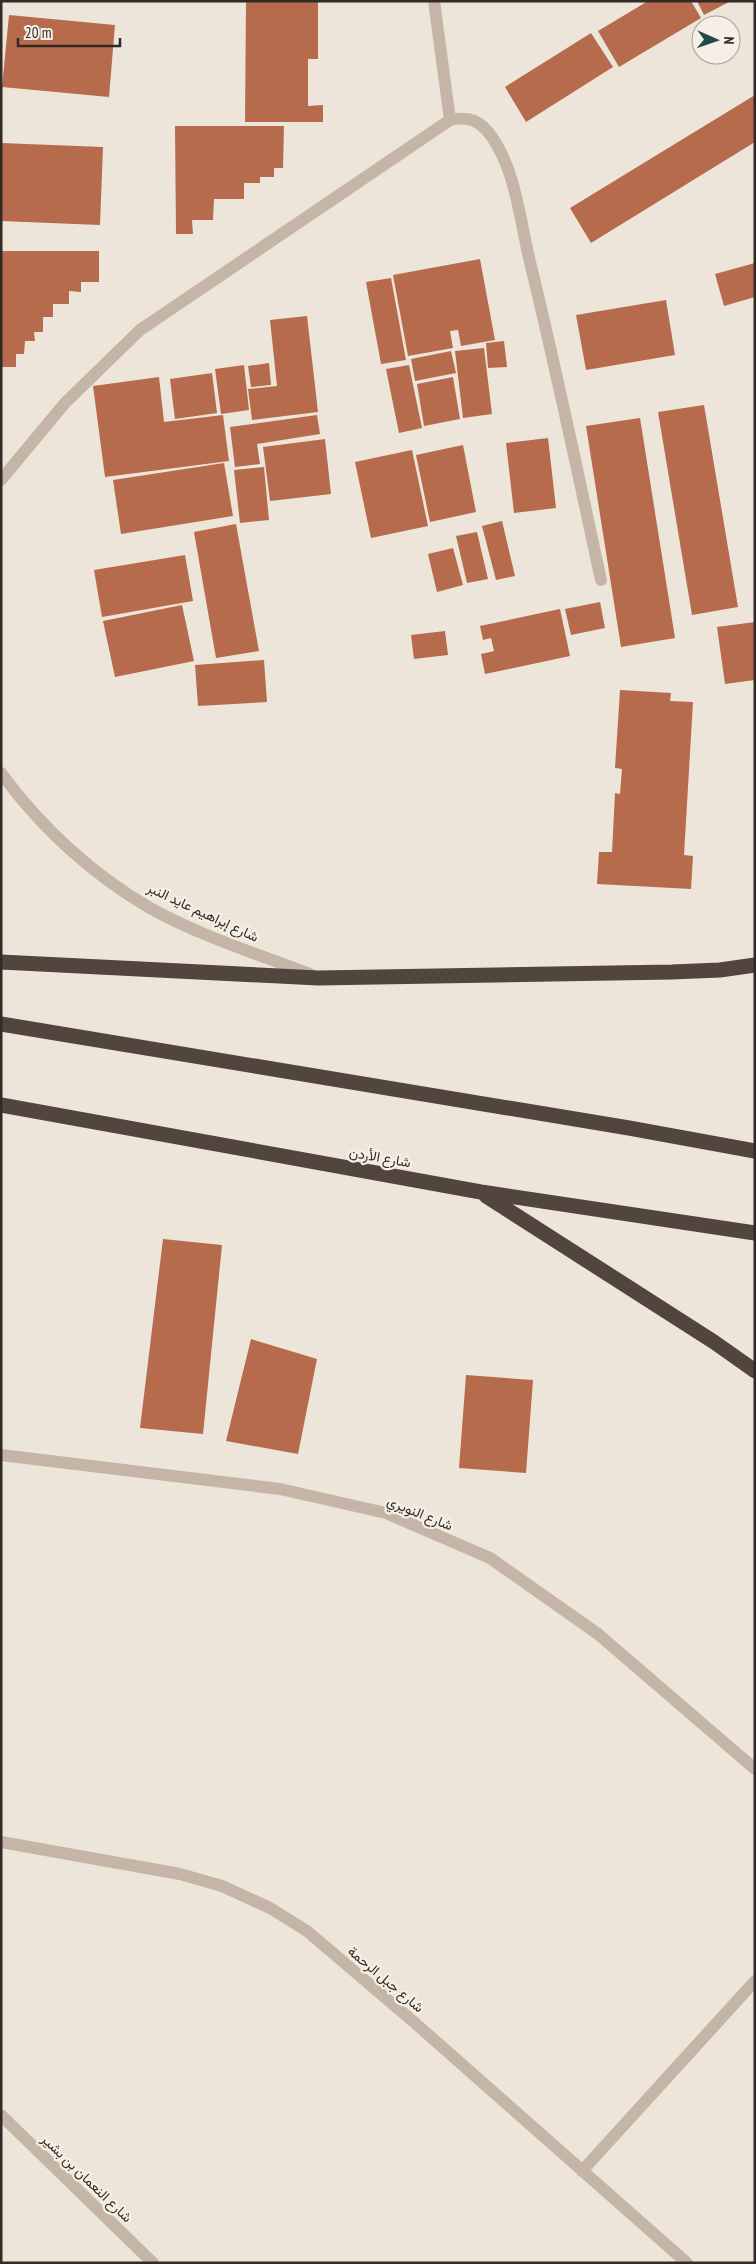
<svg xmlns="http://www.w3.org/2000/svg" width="756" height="2264" font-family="'PT Sans Narrow',Vazirmatn,sans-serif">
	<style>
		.building { fill: #b76b4d }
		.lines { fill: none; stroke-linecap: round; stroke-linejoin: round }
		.minor { stroke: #c4b5a7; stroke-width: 12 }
		.highway { stroke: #51453e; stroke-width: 15 }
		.labels { text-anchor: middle; stroke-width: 4.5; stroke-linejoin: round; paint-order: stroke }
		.street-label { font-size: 14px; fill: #312a26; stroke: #f6efe5 }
	</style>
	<rect width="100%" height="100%" fill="#ede5d9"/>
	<path class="building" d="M246,1H318V59H308V106L323,105V122H245Z
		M648,1H691L701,18L619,67L598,31Z
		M697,1H731L704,15Z
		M9,15L115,25L109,97L2,87Z
		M591,33L613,67L526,122L505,87Z
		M755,95V142L591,243L570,208Z
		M175,126H284L283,168H274V177H260V183H244V199H214L213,220H192L193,234H176Z
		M1,143L103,147L100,225L1,221Z
		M1,251H99V282H81V292L69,291V304H53V317H43V332H34L35,341H25L24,354H16V367H1Z
		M480,259L495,340L461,346L458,330L450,331L453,348L408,356L393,275Z
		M755,263V297L724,306L715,274Z
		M391,278L406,360L381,364L366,282Z
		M666,300L675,355L586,370L576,315Z
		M307,316L318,412L252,420L248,389L277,386L270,320Z
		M504,341L507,367L488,368L486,343Z
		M484,348L492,414L463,418L455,351Z
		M451,351L456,373L415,381L411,359Z
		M269,363L271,385L251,387L248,366Z
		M244,365L249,410L221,414L215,369Z
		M409,365L422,428L399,433L386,369Z
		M212,373L217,413L175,419L170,379Z
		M159,377L164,422L223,415L229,461L105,477L93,386Z
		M453,377L460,419L424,426L417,384Z
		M704,405L738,607L692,615L658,412Z
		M317,415L320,434L257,444L260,464L235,467L230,427Z
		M640,418L675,638L621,647L586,426Z
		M548,438L556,508L514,513L506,443Z
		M325,439L331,494L270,501L263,447Z
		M463,445L476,512L430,522L416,455Z
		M412,450L428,526L371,538L355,462Z
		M224,463L233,516L121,534L113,480Z
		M264,467L269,520L240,523L234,470Z
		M502,521L515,576L496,580L482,526Z
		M236,524L259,651L216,658L194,532Z
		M477,532L488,579L467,583L456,536Z
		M453,548L463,585L437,592L428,554Z
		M185,555L193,601L102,617L94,570Z
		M600,602L605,628L571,635L565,609Z
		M182,605L194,661L115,677L103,621Z
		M560,609L570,656L485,674L481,654L494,651L491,638L483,640L480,626Z
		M755,622V680L725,684L717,627Z
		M445,631L448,655L414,659L411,635Z
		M264,660L267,702L198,706L195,665Z
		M620,690L671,693L670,701L693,702L684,855L693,856L691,889L597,884L599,852H612L615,793L620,794L622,769L615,768Z
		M163,1239L222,1245L203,1434L140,1428Z
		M251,1339L317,1359L298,1454L226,1441Z
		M466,1375L533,1380L526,1473L459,1468Z"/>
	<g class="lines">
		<path class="minor" d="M434,1L450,120
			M1,480L65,403L140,330L450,120C469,116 480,120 492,137C516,172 520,221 530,262C556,368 578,474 601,580
			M1,773C41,827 92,874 150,908C200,936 258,954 312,975
			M1,1455L280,1489L386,1513L490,1558L598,1634L755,1769
			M1,1842L180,1874L222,1886L270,1908L307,1931L415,2023L687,2263
			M1,2115L153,2263
			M582,2171L755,1981"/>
		<path class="highway" d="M1,962L318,978L672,972L720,970L755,965
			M1,1024L629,1128L755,1151
			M1,1105L481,1192L755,1233
			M486,1196L714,1342L755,1371"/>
	</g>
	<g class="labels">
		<g class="street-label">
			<text transform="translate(203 912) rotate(25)" y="5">شارع إبراهيم عايد النبر</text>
			<text transform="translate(380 1157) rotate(10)" y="5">شارع الأردن</text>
			<text transform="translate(420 1513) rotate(22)" y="5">شارع النويري</text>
			<text transform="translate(386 1979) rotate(40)" y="5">شارع جبل الرحمة</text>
			<text transform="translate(87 2178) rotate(44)" y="5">شارع النعمان بن بشير</text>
		</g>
	</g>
	<rect width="756" height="2264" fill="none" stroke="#312a26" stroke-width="5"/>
	<g transform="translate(716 40) rotate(92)"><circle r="24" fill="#f6efe5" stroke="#a7a099"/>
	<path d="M0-4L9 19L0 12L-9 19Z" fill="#21494d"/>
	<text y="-8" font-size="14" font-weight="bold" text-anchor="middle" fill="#312a26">N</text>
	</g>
	<path d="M18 38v8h102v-8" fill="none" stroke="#312a26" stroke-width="2.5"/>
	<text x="25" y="38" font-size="15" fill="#312a26" stroke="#f6efe5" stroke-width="4" paint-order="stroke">20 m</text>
</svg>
